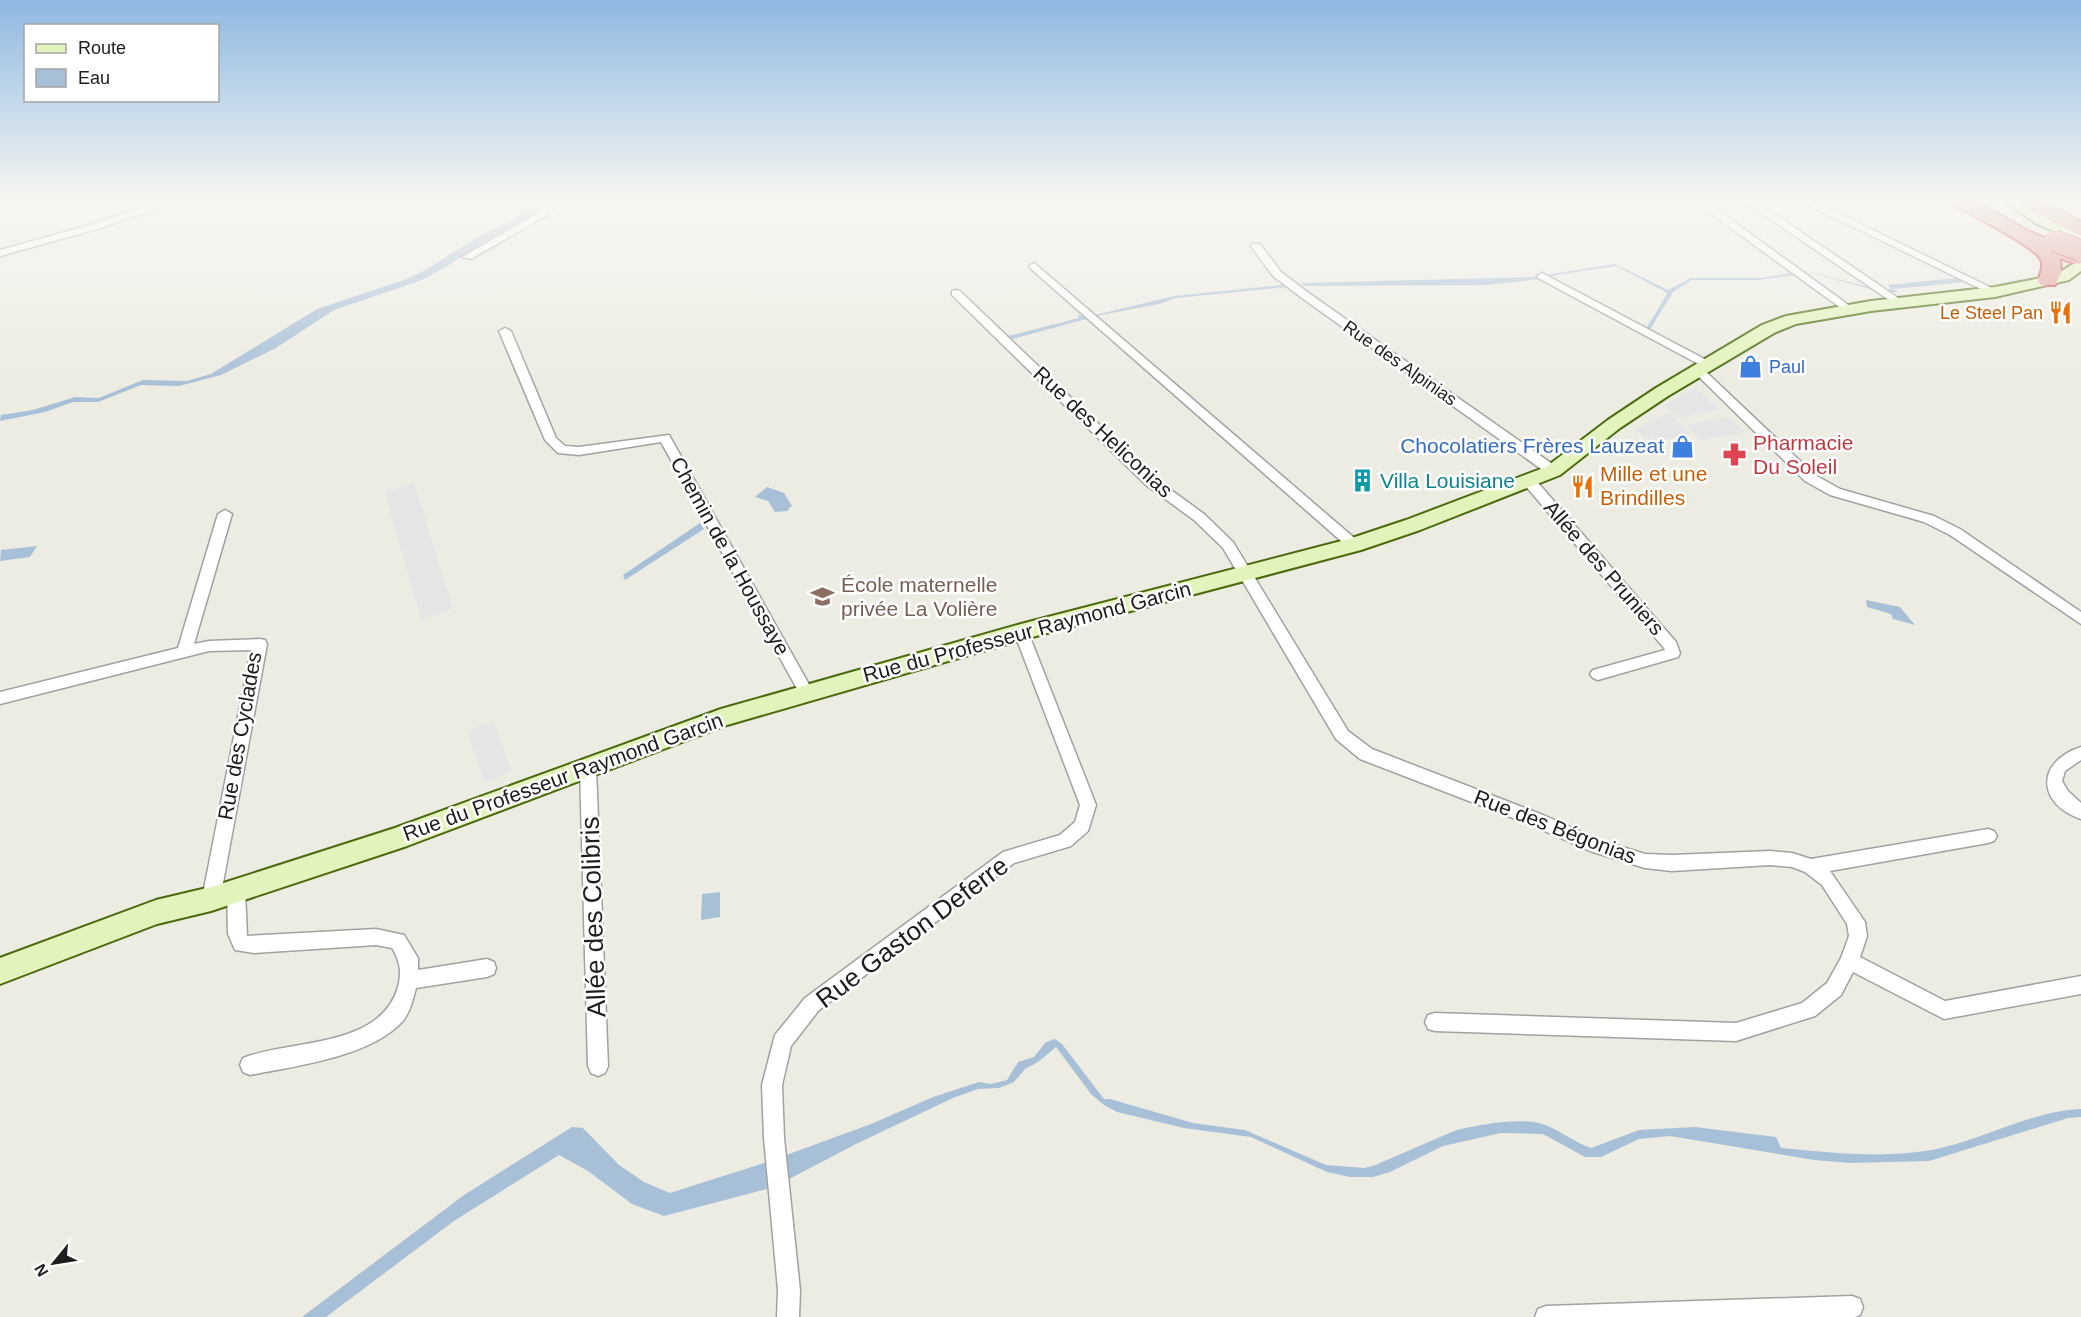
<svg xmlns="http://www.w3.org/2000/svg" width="2081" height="1317" font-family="Helvetica,sans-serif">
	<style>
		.parking { fill: #e5e5e5 }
		.water { fill: #a7c0d8 }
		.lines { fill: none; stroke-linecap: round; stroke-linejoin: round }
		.street-casing { stroke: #a1a1a1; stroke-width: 3 }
		.secondary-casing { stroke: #496a0d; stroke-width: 4 }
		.highway-casing { stroke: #ca323f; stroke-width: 4 }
		.street { fill: #fff; fill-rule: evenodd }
		.secondary { fill: #e2f4bb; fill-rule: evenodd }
		.highway { fill: #df9691; fill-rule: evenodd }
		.highway-bridge-casing { stroke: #ca323f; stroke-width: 23; stroke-linecap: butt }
		.highway-bridge { stroke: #df9691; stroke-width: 21 }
		.labels { text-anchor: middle; stroke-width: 5; stroke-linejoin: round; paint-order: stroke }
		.far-food-label { font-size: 18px; fill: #c56008; stroke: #fff; text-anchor: end }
		.far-street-label { font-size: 18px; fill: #1d1d1d; stroke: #fff }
		.far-shop-label { font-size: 18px; fill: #366cbe; stroke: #fff; text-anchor: start }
		.street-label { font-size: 21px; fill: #1d1d1d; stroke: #fff }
		.health-label { font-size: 21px; fill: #be3a42; stroke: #fff; text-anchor: start }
		.shop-label { font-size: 21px; fill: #366cbe; stroke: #fff; text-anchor: end }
		.food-label { font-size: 21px; fill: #c56008; stroke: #fff; text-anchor: start }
		.culture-label { font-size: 21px; fill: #0d838f; stroke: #fff; text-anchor: start }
		.education-label { font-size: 21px; fill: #785e54; stroke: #fff; text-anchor: start }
		.near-street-label { font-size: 26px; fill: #1d1d1d; stroke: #fff }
	</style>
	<rect width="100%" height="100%" fill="#edece3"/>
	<path class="parking" d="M1695,388L1720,409L1677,418L1664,405Z
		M1669,413L1692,434L1649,442L1635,429Z
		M1729,417L1745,432L1702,440L1686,425Z
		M414,483L453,609L421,620L385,492Z
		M493,721L512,771L485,783L467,731Z"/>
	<path class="water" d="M529,200H543L535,216L487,240L446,267L422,280L334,310L276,348L221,375L179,386L141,385L98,402H73L45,412L0,421L1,415L33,410L75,397L99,398L143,380L187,381L211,374L317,309L404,280L424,271L481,235L513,220L524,211Z
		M1615,264L1668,290L1691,278H1762L1791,273L1794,275L1758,280H1692L1673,292L1649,331L1646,329L1667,294L1664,291L1616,266L1550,276L1547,275Z
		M1801,270L1877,289H1892L1887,285L1958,278L1965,282L1893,289L1898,292H1881Z
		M1537,277L1541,279L1486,285L1305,286L1301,283Z
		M1283,285L1287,287L1176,298L1159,304L1101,315L1012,339L1009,336L1079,318L1077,315L1087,317L1174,296Z
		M767,487L784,493L792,506L789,508L788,511L775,512L768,501L755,497Z
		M700,523L704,529L625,580L623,575Z
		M37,546L30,557L0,561L1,550Z
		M1866,600L1900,607L1915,625L1893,619L1891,614L1867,607Z
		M720,892V917L701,920L702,894Z
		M1055,1039L1062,1044L1104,1099H1110L1193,1123L1245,1130L1326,1165L1364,1168L1373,1166L1454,1131C1475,1125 1518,1118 1539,1123C1558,1128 1573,1142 1591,1148L1639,1130L1695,1127L1776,1137L1781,1148C1834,1153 1892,1160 1945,1147C1990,1136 2034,1111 2081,1109V1117L2068,1118L1929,1161L1850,1163L1814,1160L1670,1136L1639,1139L1601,1157H1585L1543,1134L1501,1133L1443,1146L1390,1172L1373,1177H1350L1327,1172L1251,1137L1184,1128L1117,1112L1104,1105L1091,1094L1056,1047L1038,1062L1025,1069L1014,1082L999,1088L978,1089L953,1098L856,1144L774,1187L664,1216L632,1204L588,1171L559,1155L454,1221L326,1317H302L464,1195L572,1127L583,1128L619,1165L644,1182L670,1193L770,1161L871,1124L933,1097L979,1082L991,1084L1007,1080L1018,1062L1034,1057L1046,1042Z"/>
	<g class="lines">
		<defs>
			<path id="street" d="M166,200H181L94,230L0,256V250L86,226Z
				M551,200H562L544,217L471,259L462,257L538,213Z
				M1692,200H1704L1854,309L1849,312L1845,311Z
				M1742,200H1754L1904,302L1903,304H1895Z
				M1798,200H1811L2000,292L1999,294H1991Z
				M1252,244H1260L1281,272L1310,294L1558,468L1559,471L1558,474H1548L1302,298L1273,276L1251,246Z
				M1034,263L1359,542L1361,545L1359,548H1349L1030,268L1029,266Z
				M1542,273L1712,363L1714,365L1712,367H1704L1538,278L1537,276Z
				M956,290L960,291L1156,479L1204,514L1233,542L1348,731L1372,749L1543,815L1600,840L1645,854L1672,855L1770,851L1792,853L1811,859L1988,829L1994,831L1997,836L1994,841L1988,843L1830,871L1865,922L1867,936L1860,957L1945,1001L2081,976V994L1944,1019L1853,972L1841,995L1815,1016L1736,1041L1435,1031L1428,1029L1425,1022L1428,1015L1435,1013L1736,1023L1802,1003L1827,983L1841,958L1849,936L1847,924L1822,885L1805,872L1792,867L1770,865L1672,871L1645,868L1590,851L1531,825L1360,759L1336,739L1223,548L1194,520L1146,485L952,295V291Z
				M505,328L511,331L556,438L565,446L579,447L669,435L811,688L814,692L811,696H801L661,442L579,455L558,453L545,440L499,331Z
				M1699,368L1703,369L1815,475L1840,489L1934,516L1960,529L2081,612V624L1950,535L1924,522L1830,495L1805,481L1695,373V369Z
				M1528,476L1533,477L1676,642L1680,653L1678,657L1598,680L1593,678L1590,674L1593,670L1665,650L1664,648L1523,483L1522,480Z
				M225,510L232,514L194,644L209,641L260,639L265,640L267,644L220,899L217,905L211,907L205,905L202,899L251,650L209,651L0,704V692L178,648L218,514Z
				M1021,627L1028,632L1096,805L1088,831L1071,846L1014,863L819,1010L791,1046L782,1085L784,1138L800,1290L799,1317H777L778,1290L764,1138L762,1085L775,1035L805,998L1003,852L1060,835L1075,822L1080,805L1014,632Z
				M2081,747V760L2065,771L2062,781L2068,791L2081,803V819C2037,804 2035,762 2081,747Z
				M588,761L594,763L596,768L608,1066L605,1073L598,1076L591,1073L588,1066L580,768L582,763Z
				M236,882L242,885L245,890L247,936L376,929L404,935L418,958V970L487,959L494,962L496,968L494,974L487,977L416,988C413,999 410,1013 402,1022C369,1057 296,1066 250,1075L243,1072L240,1065L243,1058C291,1039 380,1049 398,987C402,972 400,961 392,948L376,945L254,953L235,950L228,934L227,890L230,885Z
				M1852,1296L1860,1299L1863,1307L1860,1315L1855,1317H1535L1538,1309L1546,1306Z"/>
			<path id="secondary" d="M2003,200H2020L2047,218L2081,232V243L2037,224Z
				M2081,259V271L2069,280L1995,297L1871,311L1796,324L1774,333L1668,396L1620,428L1560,475L1420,530L1361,550L1021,640L727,725L407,846L211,911L157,924L0,984V958L156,900L211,887L395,828L721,709L1021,624L1349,539L1406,520L1546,467L1608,420L1656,388L1762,325L1786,316L1871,301L1995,287L2036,279L2057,274Z"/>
			<path id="highway" d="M1950,200H1973L2028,231L2081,253V263L2077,264L2060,258L2061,273L2055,285H2041L2038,281C2040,275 2045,265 2040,258C2032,245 1970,214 1953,204Z
				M2015,200H2038L2081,222V236L2018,204Z"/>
		</defs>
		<use href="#street" class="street-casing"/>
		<use href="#secondary" class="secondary-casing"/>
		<use href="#highway" class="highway-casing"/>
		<use href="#street" class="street"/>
		<use href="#secondary" class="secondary"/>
		<use href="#highway" class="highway"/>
		<defs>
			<path id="highway-bridge" d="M2055,241L2081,251"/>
		</defs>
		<use href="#highway-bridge" class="highway-bridge-casing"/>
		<use href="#highway-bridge" class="highway-bridge"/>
	</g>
	<linearGradient id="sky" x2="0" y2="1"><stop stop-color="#8eb9e2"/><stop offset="0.52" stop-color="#f7f6f2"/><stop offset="1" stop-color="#f7f6f2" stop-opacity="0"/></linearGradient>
	<rect width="2081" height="385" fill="url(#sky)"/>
	<defs>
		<symbol id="restaurant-bare" viewBox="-9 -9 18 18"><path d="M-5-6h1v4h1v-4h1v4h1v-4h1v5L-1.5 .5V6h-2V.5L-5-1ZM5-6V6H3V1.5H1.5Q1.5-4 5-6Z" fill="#e8710a" stroke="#fff" stroke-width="2.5" paint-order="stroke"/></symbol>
		<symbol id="shop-bare" viewBox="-9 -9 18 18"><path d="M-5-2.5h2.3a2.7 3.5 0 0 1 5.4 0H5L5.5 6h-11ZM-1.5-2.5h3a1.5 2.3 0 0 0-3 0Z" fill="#3f7fe0" stroke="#fff" stroke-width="2.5" paint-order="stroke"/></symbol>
		<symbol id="pharmacy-bare" viewBox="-9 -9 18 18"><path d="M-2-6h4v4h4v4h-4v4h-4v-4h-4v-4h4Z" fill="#e0444e" stroke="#fff" stroke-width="2.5" paint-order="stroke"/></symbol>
		<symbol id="building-bare" viewBox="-9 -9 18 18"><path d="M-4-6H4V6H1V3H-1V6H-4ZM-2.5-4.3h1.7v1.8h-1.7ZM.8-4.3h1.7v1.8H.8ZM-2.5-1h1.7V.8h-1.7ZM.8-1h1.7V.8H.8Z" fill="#0f9aa8" stroke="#fff" stroke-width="2.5" paint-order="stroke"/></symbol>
		<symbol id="school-bare" viewBox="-9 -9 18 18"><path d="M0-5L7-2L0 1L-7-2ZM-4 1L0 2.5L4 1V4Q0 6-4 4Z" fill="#8d6e63" stroke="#fff" stroke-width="2.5" paint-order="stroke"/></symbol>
	</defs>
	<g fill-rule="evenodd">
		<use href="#restaurant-bare" x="2044" y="296" width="33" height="33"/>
		<use href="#shop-bare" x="1734" y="350" width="33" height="33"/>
		<use href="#shop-bare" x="1666" y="430" width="33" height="33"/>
		<use href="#pharmacy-bare" x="1718" y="438" width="33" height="33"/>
		<use href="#building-bare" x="1346" y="464" width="33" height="33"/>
		<use href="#restaurant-bare" x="1566" y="470" width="33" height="33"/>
		<use href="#school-bare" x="806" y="580" width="33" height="33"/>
	</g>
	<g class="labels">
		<g class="far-food-label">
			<text x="2043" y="319">Le Steel Pan</text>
		</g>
		<g class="far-street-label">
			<text transform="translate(1400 363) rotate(35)" y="6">Rue des Alpinias</text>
		</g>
		<g class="far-shop-label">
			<text x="1769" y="373">Paul</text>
		</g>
		<g class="street-label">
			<text transform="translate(1103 432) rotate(43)" y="7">Rue des Heliconias</text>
			<text transform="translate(730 556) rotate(61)" y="7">Chemin de la Houssaye</text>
			<text transform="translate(1604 568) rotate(49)" y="7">Allée des Pruniers</text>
			<text transform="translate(1027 632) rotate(-15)" y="7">Rue du Professeur Raymond Garcin</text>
			<text transform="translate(240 736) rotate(-80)" y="7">Rue des Cyclades</text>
			<text transform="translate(563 777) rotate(-20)" y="7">Rue du Professeur Raymond Garcin</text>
			<text transform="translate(1555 827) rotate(21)" y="7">Rue des Bégonias</text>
		</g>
		<g class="health-label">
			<text x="1753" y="450">Pharmacie<tspan x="1753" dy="24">Du Soleil</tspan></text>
		</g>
		<g class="shop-label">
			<text x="1664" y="453">Chocolatiers Frères Lauzeat</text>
		</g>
		<g class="food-label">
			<text x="1600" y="481">Mille et une<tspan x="1600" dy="24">Brindilles</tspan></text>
		</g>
		<g class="culture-label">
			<text x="1380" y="488">Villa Louisiane</text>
		</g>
		<g class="education-label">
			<text x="841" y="592">École maternelle<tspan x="841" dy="24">privée La Volière</tspan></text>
		</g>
		<g class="near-street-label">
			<text transform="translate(593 917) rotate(-92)" y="9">Allée des Colibris</text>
			<text transform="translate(912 932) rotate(-37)" y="9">Rue Gaston Deferre</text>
		</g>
	</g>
	<rect x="24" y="24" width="195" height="78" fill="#ffffff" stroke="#a5a5a5" stroke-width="1.5"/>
	<rect x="36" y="44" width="30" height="9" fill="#e2f4bb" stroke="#a5a5a5" stroke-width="1.5"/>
	<text x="78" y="54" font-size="18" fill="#1d1d1d">Route</text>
	<rect x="36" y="69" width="30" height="18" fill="#a7c0d8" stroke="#a5a5a5" stroke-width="1.5"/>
	<text x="78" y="84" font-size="18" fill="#1d1d1d">Eau</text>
	<g transform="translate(54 1263) rotate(240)" stroke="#ffffff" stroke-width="4.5" paint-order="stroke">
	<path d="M0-4.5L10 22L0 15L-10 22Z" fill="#1d1d1d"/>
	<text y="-9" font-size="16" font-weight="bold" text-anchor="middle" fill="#1d1d1d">N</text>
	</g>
</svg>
